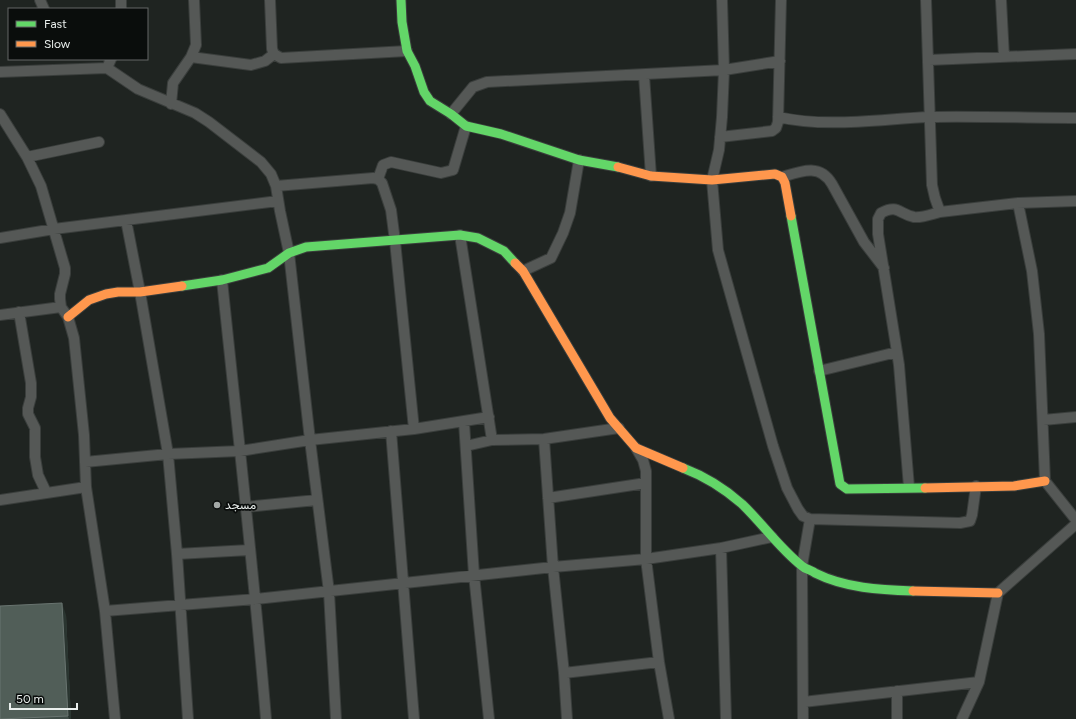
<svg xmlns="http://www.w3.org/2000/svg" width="1076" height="719" font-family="Figtree,Vazirmatn,sans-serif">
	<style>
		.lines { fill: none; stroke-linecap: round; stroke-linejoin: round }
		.street-casing { stroke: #3a3e3c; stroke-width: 12 }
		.fast-casing { stroke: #3a3e3c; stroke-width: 11 }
		.slow-casing { stroke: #3a3e3c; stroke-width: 11 }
		.street { stroke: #555856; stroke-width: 10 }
		.fast { stroke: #63d668; stroke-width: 9 }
		.slow { stroke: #ff974d; stroke-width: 9 }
		.wall { fill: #3f4c47 }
		.shaded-wall { fill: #2a3530 }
		.building { fill: #515e58; stroke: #697470 }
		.poi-dot { fill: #a3a8a6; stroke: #0a0d0c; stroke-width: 1.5 }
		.labels { text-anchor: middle; stroke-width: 3.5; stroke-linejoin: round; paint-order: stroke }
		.poi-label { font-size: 12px; fill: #eaefed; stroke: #0a0d0c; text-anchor: start }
	</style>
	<rect width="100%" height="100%" fill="#1f2421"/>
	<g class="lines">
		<defs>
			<path id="street" d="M40,0L44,9
				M121,0V9
				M270,0L272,49L274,54L281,58L407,51
				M722,0L724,70L722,117L719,150L712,180L718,250L773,446L787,488L798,509L803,516L810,519
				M926,0L932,185L935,198L940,212L1018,203L1076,201
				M1001,0L1004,57
				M191,57L251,65L265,61L274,54
				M929,60L1076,54
				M107,68L138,89L195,113L209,122L261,162L271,174L276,186L280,211L289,253L310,440L329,592L336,719
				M0,72L107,68L111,59
				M644,75L651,176
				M171,104L173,83L191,57L196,45L194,0
				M0,114L27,157L41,186L65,268V274L60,294V299L61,307L68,317L74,338L84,435L86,487L105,611L115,719
				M451,114L473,87L487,82L724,70L780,61
				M778,117C827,128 880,119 930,117C978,116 1027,118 1076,118
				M720,137L772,131L776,128L778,122L781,0
				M27,157L99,142
				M782,177C801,171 820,163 832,184L864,242L884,268
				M378,179L383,165L391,162L441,173L453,170L466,126
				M276,186L373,178L378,179L382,183L391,210L395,241L414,429
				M1018,203L1032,271L1039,334L1045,481L1076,520
				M126,220L140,292L168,454L177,554L188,719
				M460,235L492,440
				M0,238L54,229L278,201
				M523,271L551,258L563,233L570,213L579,160
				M222,280C237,426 254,572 266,719
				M19,312L31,383V397L28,408V414L35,428V457L38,475L46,492
				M0,315L61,307
				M897,352L878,234V219L881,213C898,204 899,214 914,217C922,218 932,214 940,212
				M819,371L897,352L899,365L909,487
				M1043,420L1076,417
				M464,422L474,575L489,719
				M391,431L414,719
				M544,439L553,567L564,673L567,719
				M466,446L492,440L544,439L619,428
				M636,448L643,460L646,471V559L659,662L669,719
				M85,462L168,454L240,451L310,440L414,429L489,417
				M548,498L646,483
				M0,500L86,487
				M245,507L317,500
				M721,548L726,719
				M177,554L249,550
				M105,611L256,599L553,567L646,559L721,548L772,537
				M564,673L659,662
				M897,691V719
				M803,702L979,682
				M803,719L802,566L810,519L960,523L970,521L972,515L976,486
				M962,719L979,682L998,593L1076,524"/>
			<path id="fast" d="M401,0L402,22L407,51L415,66L424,92L430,101L451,114L466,126L501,134L579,160L618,167
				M791,216L840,484L847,489L925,488
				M182,286L222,280L268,268L289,253L306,247L460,235L478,238L504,251L515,263
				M683,468C704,476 725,489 742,504C762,523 780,549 802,566C805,569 811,570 815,573C845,588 880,590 913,591"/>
			<path id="slow" d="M618,167L651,176L712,180L775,174L782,177L785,183L791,216
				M515,263L523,271L610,418L636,448L683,468
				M68,317L89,300L106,294L118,292H140L182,286
				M925,488L1014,486L1045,481
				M913,591L998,593"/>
		</defs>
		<use href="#street" class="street-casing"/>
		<use href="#fast" class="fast-casing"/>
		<use href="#slow" class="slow-casing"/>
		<use href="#street" class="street"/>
		<use href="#fast" class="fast"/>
		<use href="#slow" class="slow"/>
	</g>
	<path class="wall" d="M66,615L71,719H0Z"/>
	<path class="shaded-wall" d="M62,603L66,615L71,719H69L68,716Z"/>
	<path class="building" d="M62,603L68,716L0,719V606Z"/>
	<circle class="poi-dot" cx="217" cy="505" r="4"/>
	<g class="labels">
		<g class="poi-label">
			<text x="225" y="509">مسجد</text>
		</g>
	</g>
	<rect x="8" y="8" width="140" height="52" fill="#0a0d0c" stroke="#646766"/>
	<rect x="16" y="21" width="20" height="6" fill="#63d668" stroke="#646766"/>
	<text x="44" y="28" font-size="12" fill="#eaefed">Fast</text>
	<rect x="16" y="41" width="20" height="6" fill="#ff974d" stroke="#646766"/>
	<text x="44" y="48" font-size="12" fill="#eaefed">Slow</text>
	<path d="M10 703v6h67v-6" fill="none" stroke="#eaefed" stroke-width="2"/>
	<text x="16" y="703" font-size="12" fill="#eaefed" stroke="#0a0d0c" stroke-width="3" paint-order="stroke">50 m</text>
</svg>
